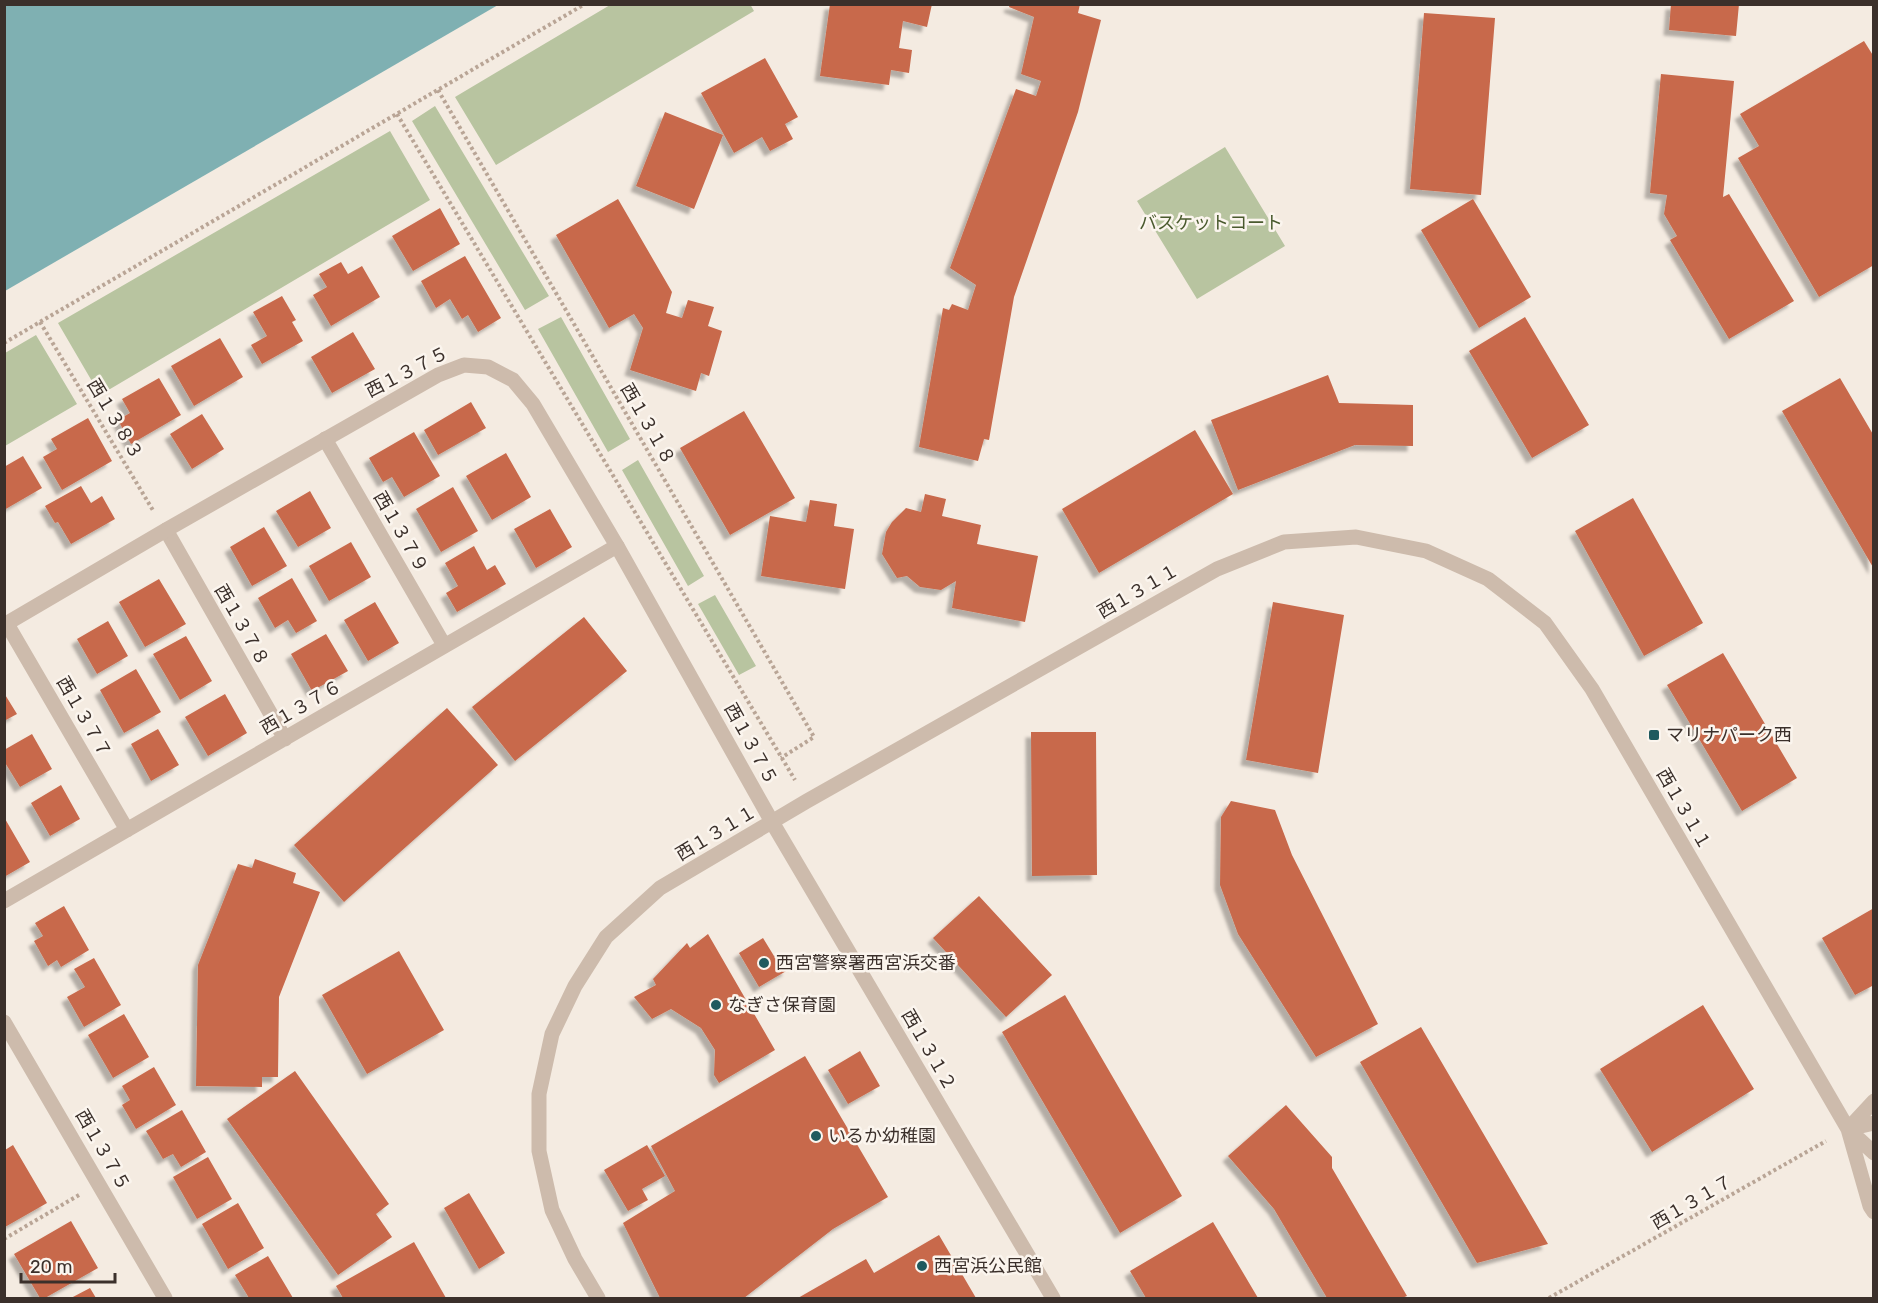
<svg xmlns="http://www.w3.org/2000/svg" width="1878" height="1303" font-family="Rubik,'Noto Sans JP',sans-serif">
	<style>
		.green { fill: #b8c4a0 }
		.water { fill: #7fb0b2 }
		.building { fill: #c8694b; filter: url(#shadow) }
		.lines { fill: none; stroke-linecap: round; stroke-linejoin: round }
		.path { stroke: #b9a596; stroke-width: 4; stroke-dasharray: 3 3; stroke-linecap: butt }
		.minor { stroke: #cdbbac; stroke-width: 15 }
		.tertiary { stroke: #cdbbac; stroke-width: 15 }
		.poi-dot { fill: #1f5a5e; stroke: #fbf5ee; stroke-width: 2 }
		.labels { text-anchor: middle; stroke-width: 5; stroke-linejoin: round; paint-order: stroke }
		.park-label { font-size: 18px; fill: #4a5a2e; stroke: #fbf5ee }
		.street-label { font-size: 18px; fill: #3b302b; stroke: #fbf5ee }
		.poi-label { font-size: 18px; fill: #3b302b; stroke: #fbf5ee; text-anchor: start }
	</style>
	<defs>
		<filter id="shadow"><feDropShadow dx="-5.5" dy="5.5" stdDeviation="1.5" flood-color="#0004"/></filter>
	</defs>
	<rect width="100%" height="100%" fill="#f4ebe1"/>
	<path class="green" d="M750,4L754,11L496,165L455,97L610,5Z
		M435,106L549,296L525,310L412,121Z
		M390,131L430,200L100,395L58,323Z
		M1225,147L1285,246L1197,299L1137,201Z
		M561,317L630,439L608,452L538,329Z
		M36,335L77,404L5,446V353Z
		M638,460L704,576L688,586L622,470Z
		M715,595L756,666L739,675L698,604Z"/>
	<path class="water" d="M5,4H498V5L5,291Z"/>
	<path class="building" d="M830,4H932L927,27L903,21L899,48L912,50L909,73L891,70L889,85L820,76Z
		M1010,4H1080L1078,13L1101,20L1078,112L1014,297L989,440L984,439L978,461L919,447L943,308L949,310L952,304L968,310L976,285L950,268L1016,89L1036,96L1041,81L1021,74L1034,17L1009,7Z
		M1671,4H1739L1736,36L1669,30Z
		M1424,13L1495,18L1481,195L1410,189Z
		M1864,41L1874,57V265L1819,297L1738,158L1759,146L1740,114Z
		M765,58L798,117L785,124L793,139L770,151L762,137L734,153L701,93Z
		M1661,74L1734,81L1723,197L1729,194L1794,301L1729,339L1670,240L1677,236L1664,214L1667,195L1650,193Z
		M665,112L723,135L694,209L636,186Z
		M618,199L672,292L666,313L682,318L688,300L714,307L708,326L722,331L709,376L701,373L696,391L630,370L643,328L634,314L609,328L556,235Z
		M1473,199L1531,297L1479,328L1421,230Z
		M440,208L460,244L413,271L392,236Z
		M465,256L501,318L478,332L468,315L462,319L450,299L436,308L421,281Z
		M341,262L348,274L362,266L380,297L331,326L313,295L327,287L319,274Z
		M282,296L296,320L292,322L303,341L262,364L251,345L267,336L253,312Z
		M1525,317L1589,425L1532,458L1469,351Z
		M353,332L375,369L332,393L311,357Z
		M220,338L243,377L194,406L171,366Z
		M1328,375L1339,403L1413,405V446L1355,445L1238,490L1211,420Z
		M159,378L181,415L131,444L118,420L130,413L122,399Z
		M1840,378L1874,436V569L1782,411Z
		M471,402L486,428L438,455L424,430Z
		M744,411L795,498L730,535L680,448Z
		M202,414L224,449L192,469L170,434Z
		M88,418L112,461L62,490L43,457L57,449L51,439Z
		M1195,430L1233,494L1099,573L1062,509Z
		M414,432L440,476L404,497L392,477L383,482L369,458Z
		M506,453L531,497L492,520L466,476Z
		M23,456L42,488L4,510V467Z
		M81,486L91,503L102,496L115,519L71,544L58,522L55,523L45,506Z
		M453,487L478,531L441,552L416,509Z
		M310,491L331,528L298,547L276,511Z
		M925,494L946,499L942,516L981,525L977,544L1038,556L1025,622L952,608L956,581L941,590L920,587L907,576L897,578L882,554L886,532L892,522L906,508L921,512Z
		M1633,498L1703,623L1644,656L1575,531Z
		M810,500L837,504L834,526L854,529L845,589L761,576L770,516L806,522Z
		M550,509L572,547L536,568L514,529Z
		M264,527L287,566L252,586L230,547Z
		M351,542L371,577L329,601L309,566Z
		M474,546L487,570L495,565L506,584L457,612L446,593L458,586L445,563Z
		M292,578L317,621L296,633L288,620L275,628L258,598Z
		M159,579L186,624L145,647L119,602Z
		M375,602L399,643L368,661L344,620Z
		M1273,602L1344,615L1318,773L1246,760Z
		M584,617L627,671L515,761L472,707Z
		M108,621L128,656L97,674L77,639Z
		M326,634L348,671L312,691L291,654Z
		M186,636L212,681L180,700L153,654Z
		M1723,653L1797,778L1742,811L1667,685Z
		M136,669L161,712L124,733L100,690Z
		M4,693L17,714L4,721Z
		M225,694L247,733L208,756L185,717Z
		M447,708L498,765L344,902L294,845Z
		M158,729L179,765L151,781L131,744Z
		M1031,732H1096L1097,875L1032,876Z
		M32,734L52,769L20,787L4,761V750Z
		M61,785L80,819L50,836L31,803Z
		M1231,801L1275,810L1292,855L1378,1024L1316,1057L1238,934L1220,885L1221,817Z
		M4,817L30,862L4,877Z
		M255,859L296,873L293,883L320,892L279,997L278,1077H262V1087L196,1086L198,965L238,864L252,868Z
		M979,896L1052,975L1006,1017L933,938Z
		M64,906L89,950L61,967L57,960L48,966L34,941L43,936L35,923Z
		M1874,908V985L1855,995L1822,938Z
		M708,934L775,1050L719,1083L714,1075L715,1050L701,1028L671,1009L652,1019L634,997L656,985L653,979L687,943L690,948Z
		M763,938L774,956L778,954L788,970L759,987L739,953Z
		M399,951L444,1030L367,1074L322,995Z
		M94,958L121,1005L84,1027L67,997L85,987L74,969Z
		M1065,995L1182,1196L1120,1233L1002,1032Z
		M1703,1005L1754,1089L1652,1152L1600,1069Z
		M124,1014L149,1057L113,1078L88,1035Z
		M1421,1027L1548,1244L1477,1263L1360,1062Z
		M860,1051L880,1086L848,1104L828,1070Z
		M805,1056L888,1197L833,1229L744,1298H660L623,1223L675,1191L651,1146Z
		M154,1067L176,1105L136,1129L122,1105L130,1100L122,1086Z
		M295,1071L389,1204L376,1214L392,1237L338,1275L227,1119Z
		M1286,1105L1332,1157V1168L1407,1296L1402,1298H1327L1274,1209L1228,1156Z
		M182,1110L206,1152L181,1167L173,1154L163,1159L146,1131Z
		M13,1145L47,1203L5,1227V1150Z
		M647,1145L665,1176L642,1189L648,1200L628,1211L604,1170Z
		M208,1157L232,1199L197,1219L173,1177Z
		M469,1193L505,1253L479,1269L444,1208Z
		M238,1203L264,1248L228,1269L202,1224Z
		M71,1221L98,1268L45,1298H40L14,1254Z
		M1213,1222L1258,1298H1146L1130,1271Z
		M939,1235L976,1298H798L866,1259L874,1273Z
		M414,1242L446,1298H343L336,1286Z
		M268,1256L293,1298H249L235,1275Z
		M90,1288L96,1298H71Z"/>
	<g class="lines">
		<path class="path" d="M438,90L814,737L781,758
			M397,114L795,780
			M40,322L154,512
			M4,343L585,4
			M4,1239L79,1195
			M1549,1298L1826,1141"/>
		<path class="minor" d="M325,439L444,645
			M166,530L285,739
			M7,624L127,830
			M4,901L617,546"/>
		<path class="tertiary" d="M4,625L166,530L438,375L464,365L488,367L513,380L533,404L617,546L772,822L1053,1298
			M4,1022L165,1298
			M1848,1129L1874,1101
			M1848,1129L1874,1153
			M1848,1129L1874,1123
			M598,1298L575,1259L552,1210L539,1151V1094L552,1034L575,986L606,937L660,888L807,801L1217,569L1284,542L1356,537L1426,551L1488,579L1545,623L1592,689L1848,1129L1870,1206L1874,1212"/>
	</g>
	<g class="poi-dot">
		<rect x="1648" y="729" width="12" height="12" rx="3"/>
		<circle cx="764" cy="963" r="6"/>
		<circle cx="716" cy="1005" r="6"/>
		<circle cx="816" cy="1136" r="6"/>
		<circle cx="922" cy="1266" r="6"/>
	</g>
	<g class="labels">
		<g class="park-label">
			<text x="1211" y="229">バスケットコート</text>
		</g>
		<g class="street-label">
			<text transform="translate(407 372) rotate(-27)" y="6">西１３７５</text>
			<text transform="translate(115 419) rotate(59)" y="6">西１３８３</text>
			<text transform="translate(648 424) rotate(60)" y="6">西１３１８</text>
			<text transform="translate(401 532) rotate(60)" y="6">西１３７９</text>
			<text transform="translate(1138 591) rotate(-30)" y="6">西１３１１</text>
			<text transform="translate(242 625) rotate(60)" y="6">西１３７８</text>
			<text transform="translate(301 707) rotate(-30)" y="6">西１３７６</text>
			<text transform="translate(84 717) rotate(60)" y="6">西１３７７</text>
			<text transform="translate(751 744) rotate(61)" y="6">西１３７５</text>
			<text transform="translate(1684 809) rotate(60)" y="6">西１３１１</text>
			<text transform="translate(716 833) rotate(-31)" y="6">西１３１１</text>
			<text transform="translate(929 1050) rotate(60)" y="6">西１３１２</text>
			<text transform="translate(103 1150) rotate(60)" y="6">西１３７５</text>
			<text transform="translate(1692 1202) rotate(-30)" y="6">西１３１７</text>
		</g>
		<g class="poi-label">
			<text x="1666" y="741">マリナパーク西</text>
			<text x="776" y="969">西宮警察署西宮浜交番</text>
			<text x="728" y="1011">なぎさ保育園</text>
			<text x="828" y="1142">いるか幼稚園</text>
			<text x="934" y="1272">西宮浜公民館</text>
		</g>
	</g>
	<rect width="1878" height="1303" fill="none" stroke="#3b302b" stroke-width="12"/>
	<path d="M21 1273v9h94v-9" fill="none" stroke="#3b302b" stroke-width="3"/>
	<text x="30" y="1273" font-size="18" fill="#3b302b" stroke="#fbf5ee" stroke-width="4.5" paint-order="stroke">20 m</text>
</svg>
